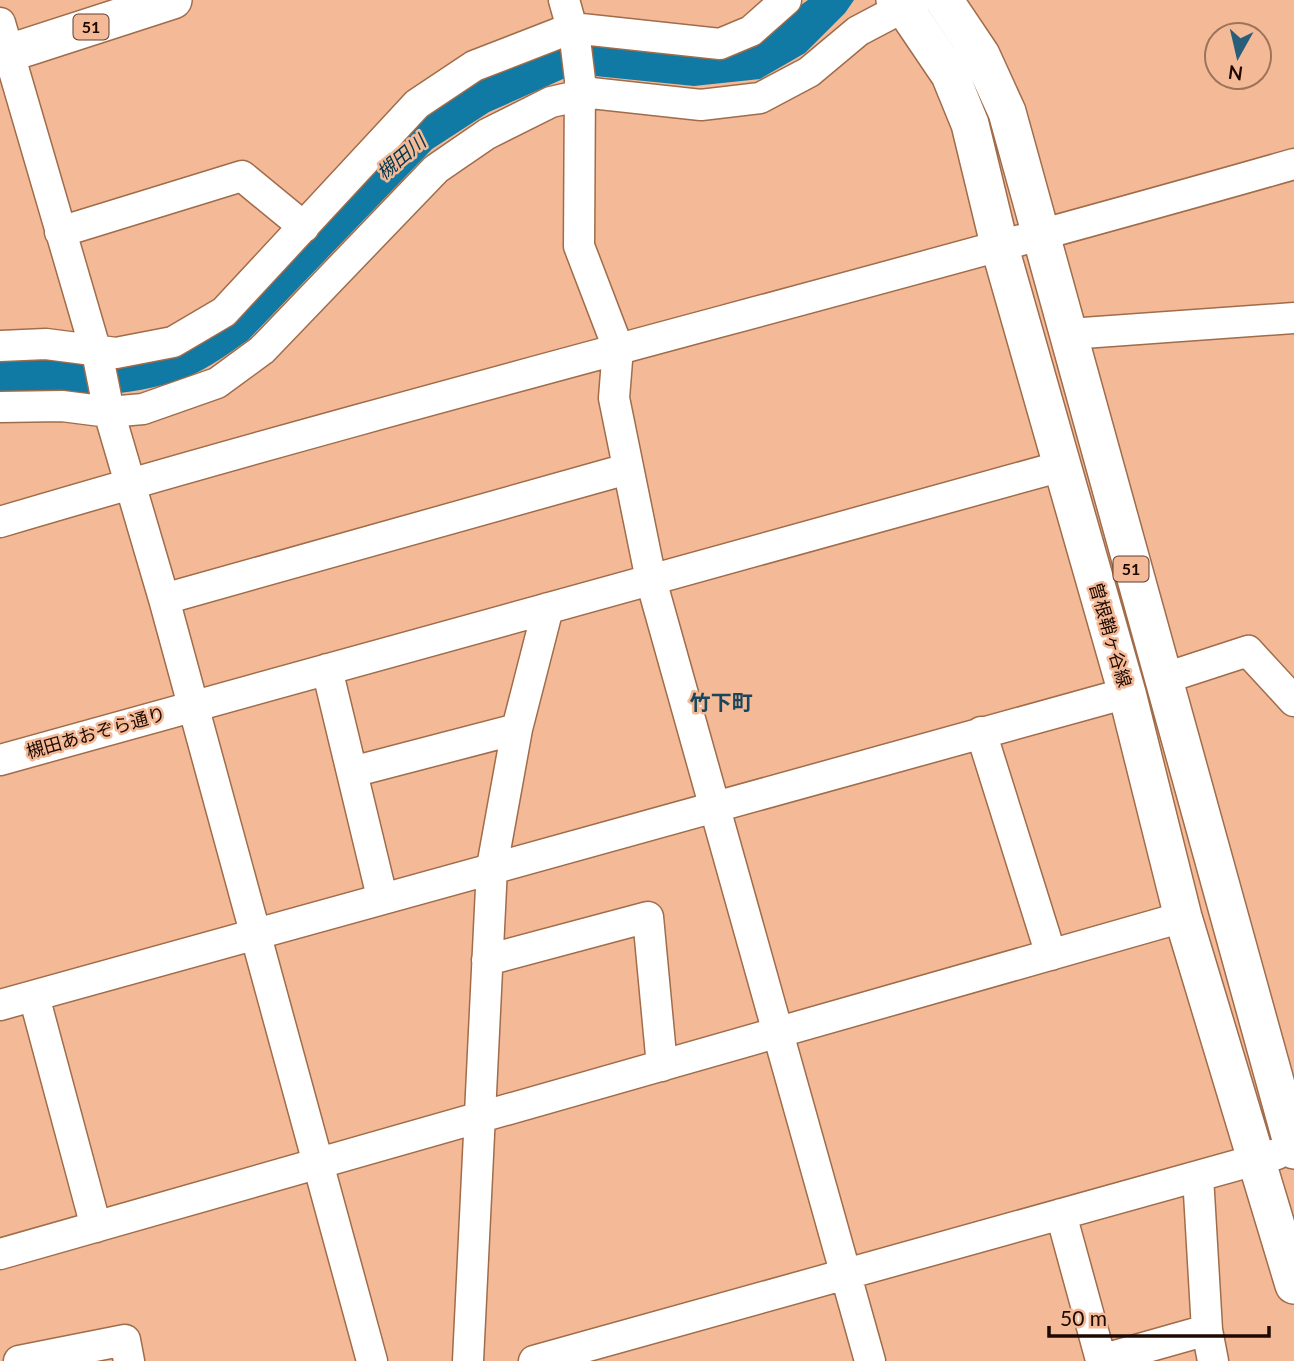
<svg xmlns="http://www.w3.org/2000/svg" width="1294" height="1361" font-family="Lato,'Noto Sans JP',sans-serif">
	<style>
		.water { fill: #107aa4 }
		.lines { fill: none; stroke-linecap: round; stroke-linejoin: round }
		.minor-casing { stroke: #a06c4a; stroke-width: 33 }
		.major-casing { stroke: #a06c4a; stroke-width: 40 }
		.minor { stroke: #fff; stroke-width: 30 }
		.major { stroke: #fff; stroke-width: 37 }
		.labels { text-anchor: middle; stroke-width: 5; stroke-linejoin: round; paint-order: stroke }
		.shield { fill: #f4ba97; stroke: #5e3e2e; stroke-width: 2 }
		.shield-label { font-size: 16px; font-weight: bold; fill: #1d0901 }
		.street-label { font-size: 18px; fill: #1d0901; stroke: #f4ba97 }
		.water-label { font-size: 19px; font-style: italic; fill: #00364d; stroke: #f4ba97 }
		.quarter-label { font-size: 21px; font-weight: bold; fill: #1a465c; stroke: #f4ba97 }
	</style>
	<rect width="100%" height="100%" fill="#f4ba97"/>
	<path class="water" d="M808,0H854L845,13L805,53L760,79L694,86L595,76L563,79L489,112L432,149L248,340C225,356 201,374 173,382C118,399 57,397 0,400V358L167,353L400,134L453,91L551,47L763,32Z"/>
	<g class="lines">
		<defs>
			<path id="minor" d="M564,0L575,39L580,80L579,246L618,348L614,398L651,580L870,1361
				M0,23L99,362L109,412L164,599L372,1361
				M60,232L242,176L304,227
				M1069,334L1294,318
				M0,346L46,344L116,353L173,342L224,312L417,104L474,66L572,28L720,44L751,31L786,0
				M0,407L62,406L109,412L143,409L217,383L262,350L436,169L487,134L551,102L591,93L701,105L760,98L809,72L858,31L917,0
				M0,522C429,395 864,287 1294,164
				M164,599L627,469
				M327,669L382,897
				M1162,679L1248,651L1294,701
				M981,732L1051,955
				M0,760L1062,466
				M352,772L517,729
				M487,960L648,917L662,1066
				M34,996L96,1227
				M0,1005L1127,693
				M1198,1176L1207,1330L1213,1361
				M1061,1214L1101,1360L1207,1330
				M0,1254L1183,917
				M19,1361L125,1340L129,1361
				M468,1361L492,867L517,729L548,608
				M534,1361L1277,1154"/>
			<path id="major" d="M895,0L904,7L950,75L970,124L1000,248L1127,693L1183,917L1294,1285
				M944,0L981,55L1007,112L1294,1150
				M0,56L173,0"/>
		</defs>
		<use href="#minor" class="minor-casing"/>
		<use href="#major" class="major-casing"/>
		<use href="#minor" class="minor"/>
		<use href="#major" class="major"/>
	</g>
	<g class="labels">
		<g class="shield">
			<rect x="73.5" y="14.5" width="35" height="25" rx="5"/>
			<rect x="1113.5" y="556.5" width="35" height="25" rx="5"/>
		</g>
		<g class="shield-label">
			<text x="91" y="33">51</text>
			<text x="1131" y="575">51</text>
		</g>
		<g class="street-label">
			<text transform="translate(1110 635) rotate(74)" y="6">曽根鞘ヶ谷線</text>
			<text transform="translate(96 733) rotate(-16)" y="6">槻田あおぞら通り</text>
		</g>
		<g class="water-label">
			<text transform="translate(401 157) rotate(-40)" y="7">槻田川</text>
		</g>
		<g class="quarter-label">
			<text x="721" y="710">竹下町</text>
		</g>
	</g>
	<g transform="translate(1238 56) rotate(188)"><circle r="33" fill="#f4ba97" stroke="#9e735b" stroke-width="2"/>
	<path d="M0-5L12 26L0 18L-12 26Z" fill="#285e79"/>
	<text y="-10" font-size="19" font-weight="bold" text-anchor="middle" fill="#1d0901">N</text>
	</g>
	<path d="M1049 1326v10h220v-10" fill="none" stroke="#1d0901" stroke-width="3.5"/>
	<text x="1060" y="1326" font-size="21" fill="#1d0901" stroke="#f4ba97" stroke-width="5" paint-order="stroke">50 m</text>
</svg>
